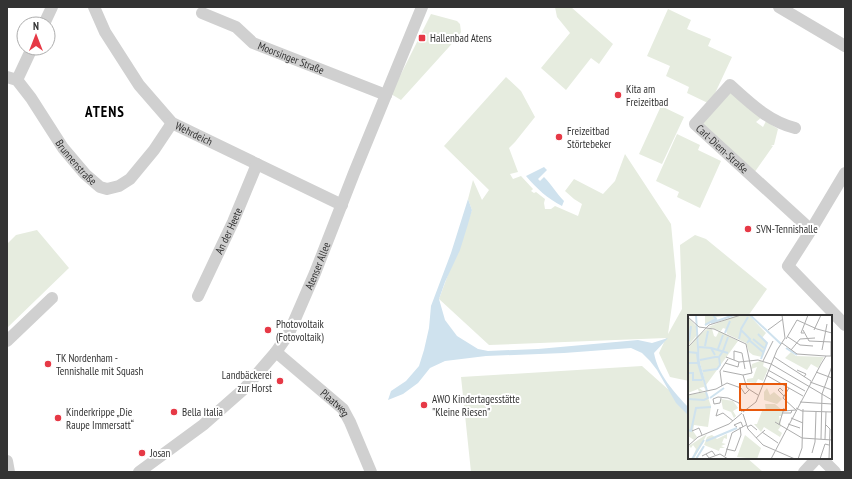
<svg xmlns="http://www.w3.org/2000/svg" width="852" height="479" font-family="'PT Sans Narrow',sans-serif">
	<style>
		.green { fill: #e6ecdf }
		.water { fill: #cfe2ee }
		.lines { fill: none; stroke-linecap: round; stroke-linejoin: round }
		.minor { stroke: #d0d0d0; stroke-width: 12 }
		.poi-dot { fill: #e63946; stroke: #fff; stroke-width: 1.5 }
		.labels { text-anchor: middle; stroke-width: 4; stroke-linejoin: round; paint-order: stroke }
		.poi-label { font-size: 11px; fill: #333; stroke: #fff; text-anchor: start }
		.street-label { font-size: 11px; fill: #333; stroke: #fff }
		.district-label { font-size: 15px; font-weight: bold; letter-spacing: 1px; fill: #000; stroke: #fff }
		.inset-river { fill: none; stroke: #cfe2ee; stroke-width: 2 }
		.inset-road { fill: none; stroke: #adadad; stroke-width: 1 }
		.view { fill: #e8590c; fill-opacity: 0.15; stroke: #e8590c; stroke-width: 2 }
		.inset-edge { fill: none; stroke: #333; stroke-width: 2 }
	</style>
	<rect width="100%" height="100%" fill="#fff"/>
	<path class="green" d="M555,7H571L613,44L599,64L591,58L566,90L541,68L570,33L557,17Z
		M668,9L691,20L687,29L711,39L708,46L732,57L710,104L687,93L689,87L666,76L670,66L647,56Z
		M431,14L457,21L460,24L461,32L458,37L401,100L391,94Z
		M506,77L521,91L535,117L515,142L509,148L518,172L510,174L513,179L521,176L533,189L531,191L534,193L536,192L545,199L544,203L545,209H551L555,206L578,216L582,204L574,199L565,191L574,179L603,194L615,181L625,154L671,224L676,276L668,334L682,309L680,245L695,235L706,239L767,289L748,316H689V381L670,377L659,353L666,338L489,345L439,299L472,210L468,199L473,180L482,200L489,190L444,146Z
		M729,87L762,117L756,122L763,127L766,121L778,129L774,145H771L773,146L754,173L697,124Z
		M661,106L684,117L662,164L639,154Z
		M677,134L700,145L698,150L721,161L700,208L677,197L679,192L656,181Z
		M37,230L69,268L7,328V244L16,235Z
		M642,366L689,408V458H747L763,472H471L461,377Z"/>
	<path class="water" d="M544,167L547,170L538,179L540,181L544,177C552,185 556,193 564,201L562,206C547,198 537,189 526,176Z
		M468,199L472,210L468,224L460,250L445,282L439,299L445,320L457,336L478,349L488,351L538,349L638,340L652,343L668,338L654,353C658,375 674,392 689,408V416L676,403L657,370L650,361L642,353L631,348L564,353L486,356L445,361L430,368L418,383L403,394L388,400L391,391L406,381L419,366L424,350L429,328L431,306L451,253Z"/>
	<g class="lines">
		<g class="minor">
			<path id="s1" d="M94,7L105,32L139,85L172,123L342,205"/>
			<path d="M779,7L845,46"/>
			<path id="s2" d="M202,13L236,27L253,43L386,95"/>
			<path d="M44,24L52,7"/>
			<path id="s3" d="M7,77L17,80L31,98L63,148L85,174L100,187L107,189L119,186L130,179L154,150L172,123"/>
			<path d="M17,80L32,48"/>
			<path id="s4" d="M795,128C768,121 750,103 730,85L695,124L811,230"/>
			<path d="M845,173L811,230L788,266L845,325"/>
			<path id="s5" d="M198,296L233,222L257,164"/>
			<path d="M7,341L52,298"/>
			<path id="s6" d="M276,352L343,409L350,422L371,472"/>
			<path d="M821,458L835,472"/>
			<path d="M7,461L9,472"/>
			<path id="s7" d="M139,472L203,425L245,388L276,352L289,333L315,273L354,173L422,7"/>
			<path d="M804,472L817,458"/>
		</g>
	</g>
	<g class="poi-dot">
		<rect x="418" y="34" width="8" height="8" rx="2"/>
		<circle cx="618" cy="95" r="4"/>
		<circle cx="559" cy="137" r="4"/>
		<circle cx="748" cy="229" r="4"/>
		<circle cx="268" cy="330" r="4"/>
		<circle cx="48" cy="364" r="4"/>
		<circle cx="280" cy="381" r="4"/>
		<circle cx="424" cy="405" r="4"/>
		<circle cx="174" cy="412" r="4"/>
		<circle cx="58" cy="418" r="4"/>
		<circle cx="142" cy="453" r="4"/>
	</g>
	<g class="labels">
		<g class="poi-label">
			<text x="430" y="42">Hallenbad Atens</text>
			<text x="626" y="93">Kita am<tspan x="626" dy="13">Freizeitbad</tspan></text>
			<text x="567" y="135">Freizeitbad<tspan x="567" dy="13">Störtebeker</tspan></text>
			<text x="756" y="233">SVN-Tennishalle</text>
			<text x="276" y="328">Photovoltaik<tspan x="276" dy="13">(Fotovoltaik)</tspan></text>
			<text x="56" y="362">TK Nordenham -<tspan x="56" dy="13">Tennishalle mit Squash</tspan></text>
			<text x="272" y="379" text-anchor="end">Landbäckerei<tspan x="272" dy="13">zur Horst</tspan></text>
			<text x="432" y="403">AWO Kindertagesstätte<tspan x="432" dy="13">"Kleine Riesen"</tspan></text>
			<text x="66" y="416">Kinderkrippe „Die<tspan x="66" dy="13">Raupe Immersatt“</tspan></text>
			<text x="182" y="416">Bella Italia</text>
			<text x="150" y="457">Josan</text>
		</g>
		<g class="street-label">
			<text dy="4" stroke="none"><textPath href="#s2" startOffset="101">Moorsinger Straße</textPath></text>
			<text dy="4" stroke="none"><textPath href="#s1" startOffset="165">Wehrdeich</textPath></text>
			<text dy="4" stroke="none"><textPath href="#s4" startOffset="168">Carl-Diem-Straße</textPath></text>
			<text dy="4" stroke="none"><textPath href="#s3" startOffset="112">Brunnenstraße</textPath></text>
			<text dy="4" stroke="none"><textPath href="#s5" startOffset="72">An der Heete</textPath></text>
			<text dy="4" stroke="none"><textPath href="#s7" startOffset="279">Atenser Allee</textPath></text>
			<text dy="4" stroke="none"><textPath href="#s6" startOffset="78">Plaatweg</textPath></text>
		</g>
		<g class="district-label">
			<text x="105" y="117">ATENS</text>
		</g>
	</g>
	<g transform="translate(688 315)">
		<rect width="144" height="144" fill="#fff"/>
		<path d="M17,0H41L29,2L17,10ZM61,0L78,18L74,23L79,28L74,42L65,40L61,37L58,28L39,19L38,14L35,13L33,16L20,12L47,1ZM0,2L8,11L9,20L0,31ZM19,14H24L26,21L28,22L31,16L50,26L18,70L12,48L10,21ZM9,21L11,48L18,76L16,72L11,73L15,76L11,77L10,74L0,78V33ZM103,37L108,41L136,42L130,53L123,49L119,55L97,43ZM72,46L76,47L75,51L80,54L75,66L70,64L68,68L59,67V64L65,63L69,52L63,54L64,49ZM79,73L82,80L86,77L94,84L89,89L76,85V77ZM18,77L23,91L20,112L6,110L5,116L9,122L6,125L0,121V80ZM33,84L45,86L48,90L50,93L45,96L48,101L46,103L43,97L35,94ZM77,89H87L95,96L94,101H91L93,111L90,115L94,118L92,122L76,112L73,117L66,109H69L74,96H78ZM19,119L6,144H4L8,134L5,130L3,133L1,131ZM39,119V124L36,123L34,128L38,129L33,131L37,133H32L31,136L16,130L19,122L24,120L29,124ZM57,120L73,133L69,144L49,142Z" fill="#e6ecdf"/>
		<path class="inset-river" d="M8,0L11,48L19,76M62,0L93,29M23,8L46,0M17,10L28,4L25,0M53,14L60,2M37,18L42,6M70,19L79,28L73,44M51,24L53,15L62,24L59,28M65,24L76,33M61,25L75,37M1,26L3,11M17,31L20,16M11,32L23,33L27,40M23,33L40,38M98,33L109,40M30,34L35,20M0,37L9,38L10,47M27,42H31L35,36L40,22M12,45L27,42M0,48H10L15,65M15,56L29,54L32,50L31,42M0,58H5V65H14M22,83L36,73M0,84L16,85L20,83L18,77M0,115L3,116L8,93L23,92M18,126L49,113M4,144L16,125M8,144L16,131"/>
		<path class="inset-road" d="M0,2L11,12L26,14L58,29L64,58L55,60L35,56M129,14L144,18M80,15L95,4M115,15L121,26L144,27M126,15L133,0M116,18H113L120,0M100,22L112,30L125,31M98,24L109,5L129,14M143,27V41M94,28L109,39L138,41M0,32L21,10L53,0M103,35L112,24L127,23M134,35L139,9M38,42L51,47L70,45L83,49L144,85M86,42L123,66M46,45V36L54,38L57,54M75,46L85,26M37,48L50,52L51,47M80,55L117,76M109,55L118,59L116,62M128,57L144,63M55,60L59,73L70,80M78,60L115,81M122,67L144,75M34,71L32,56L40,44M53,73L57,79L61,75M101,73L95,83L108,95M95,76L92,73L90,75L96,81M0,80L28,74L39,68L53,73M33,83L32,88L26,89L25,84L30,82L40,83L51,88L54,97M112,87L144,89M108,93L114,96L144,97M30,94L28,101L35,98L45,106M95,96L108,95M55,97L68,87L89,35L97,23L94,0M94,98H103L104,95M55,99L60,114L75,130L107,144M103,103L115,108M87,107L114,123L144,125M100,109L112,113M91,110L96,93M138,110L142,114L141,144M49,112L46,110L53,107L55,112M59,112L63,110L69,115M4,116L11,113L14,120M74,117L90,128M68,123L77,115M133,124L134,79L144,51M137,124L138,97M0,131L10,122L41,109L54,98M38,134L47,136L53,120L52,112M124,138L127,127L128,97M18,139L21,143L32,139L40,144M14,141L24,136L27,140M37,141L44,118L58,110M83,144L133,49L138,41H144M110,144L114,133L115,94M132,144L137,129L141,130"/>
		<path class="view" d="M52,69H98V95H52Z"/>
		<rect width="144" height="144" class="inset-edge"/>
	</g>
	<rect width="852" height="479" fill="none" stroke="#333333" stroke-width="16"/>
	<g transform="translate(36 36)"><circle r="19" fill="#ffffff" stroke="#adadad"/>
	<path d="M0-3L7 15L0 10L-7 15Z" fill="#e63946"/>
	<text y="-6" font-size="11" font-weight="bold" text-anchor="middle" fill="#333333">N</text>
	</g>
</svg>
